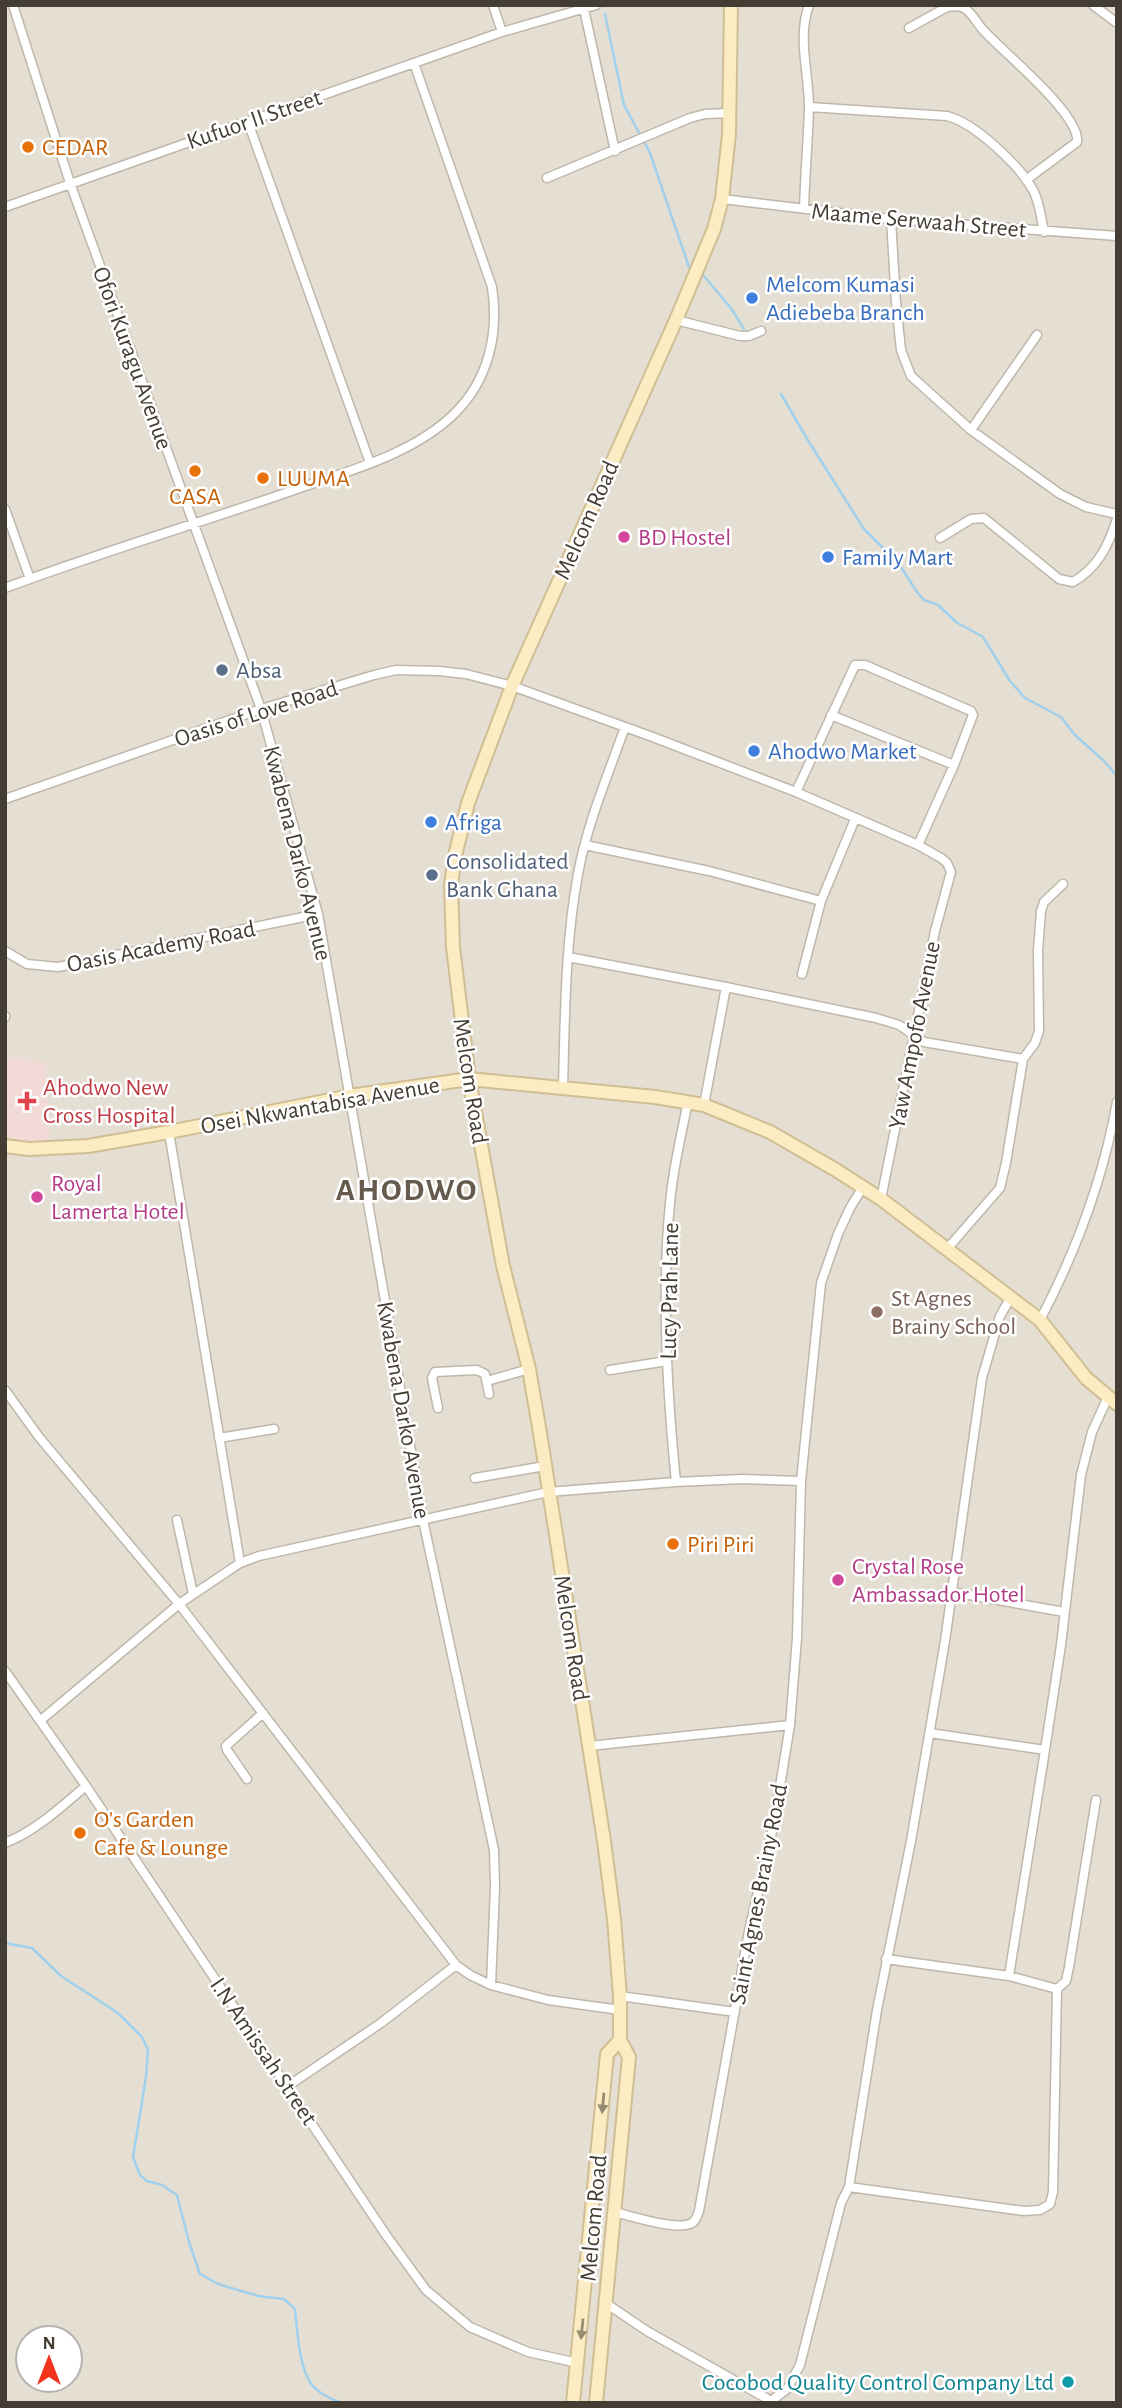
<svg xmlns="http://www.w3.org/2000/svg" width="1122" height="2408" font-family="'Alegreya Sans',sans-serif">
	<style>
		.residential { fill: #e5ded2; fill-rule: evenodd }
		.medical { fill: #f2dad7 }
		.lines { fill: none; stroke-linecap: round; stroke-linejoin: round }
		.stream { stroke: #a1d0ed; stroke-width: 2.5 }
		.street-casing { stroke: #bfb7aa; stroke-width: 11 }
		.secondary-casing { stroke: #d0be95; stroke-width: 16 }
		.street { stroke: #fff; stroke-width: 8 }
		.secondary { stroke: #fcecc3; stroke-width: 12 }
		.oneway { fill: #968c74 }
		.food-dot { fill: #e8710a; stroke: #fff; stroke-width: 2.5 }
		.shop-dot { fill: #3f7fe0; stroke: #fff; stroke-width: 2.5 }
		.hotel-dot { fill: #d1479c; stroke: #fff; stroke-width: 2.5 }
		.service-dot { fill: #5c6f8a; stroke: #fff; stroke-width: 2.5 }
		.health-dot { fill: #e0444e; stroke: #fff; stroke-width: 2.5 }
		.education-dot { fill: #8d6e63; stroke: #fff; stroke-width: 2.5 }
		.culture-dot { fill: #0f9aa8; stroke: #fff; stroke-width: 2.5 }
		.labels { text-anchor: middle; stroke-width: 5; stroke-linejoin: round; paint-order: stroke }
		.street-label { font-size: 24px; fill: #433d34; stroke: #fff }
		.food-label { font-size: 24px; fill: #c56008; stroke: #fff; text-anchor: start }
		.shop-label { font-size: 24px; fill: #366cbe; stroke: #fff; text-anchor: start }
		.hotel-label { font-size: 24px; fill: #b23c85; stroke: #fff; text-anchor: start }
		.service-label { font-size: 24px; fill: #4e5e75; stroke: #fff; text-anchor: start }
		.health-label { font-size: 24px; fill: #be3a42; stroke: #fff; text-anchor: start }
		.education-label { font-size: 24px; fill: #785e54; stroke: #fff; text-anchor: start }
		.culture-label { font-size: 24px; fill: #0d838f; stroke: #fff; text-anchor: end }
		.district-label { font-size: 32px; font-weight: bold; letter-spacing: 2px; fill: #655a4c; stroke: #fff }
	</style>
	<rect width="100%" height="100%" fill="#f1ede4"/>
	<path class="residential" d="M5,5H1117V2403H5ZM28,2338H70V2380H28Z"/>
	<path class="medical" d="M5,1057L46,1062L50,1144L28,1145L5,1141Z"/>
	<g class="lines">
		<path class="stream" d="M605,14L624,105L650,153L689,267
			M703,275L731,308L744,329
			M781,394L809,442L864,529L899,564L917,592L924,600L938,605L956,622L983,637L1010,681L1025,698L1061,717L1075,735L1104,761L1117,776
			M5,1943L32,1948L61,1976L118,2013L142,2037L148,2050L146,2077L133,2157L140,2175L147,2181L162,2185L177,2195L189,2242L200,2274L218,2284L258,2296L284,2299L295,2309C297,2329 299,2365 310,2382C317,2393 332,2400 343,2403"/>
		<defs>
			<path id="street" d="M13,5L70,183L261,709L318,914L423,1520L494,1850L495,1887L491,1985L548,2000L620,2010
				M493,5L502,32
				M1093,5L1117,23
				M584,9L615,151
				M909,28L947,7C954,6 961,5 967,10C974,16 978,25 984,31C1004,53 1081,115 1077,142L1026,180
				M809,107L947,116C975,123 1019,165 1033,190C1040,203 1041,218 1044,232
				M248,122L370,463
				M547,178L690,118L705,114L730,113
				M722,199L891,219L1117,236
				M5,207L502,32L596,5
				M804,209C805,175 808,141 809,107C809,73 797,38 809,5
				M891,219L896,303L901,350L911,376L971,430L1060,494L1086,507L1117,514
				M676,320L740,336H749L761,331
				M971,430L1037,335
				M5,509L30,579
				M940,538L971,519L984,518L1059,579L1073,582C1098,568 1109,544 1117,519
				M5,588C101,552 200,523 297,489C351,470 413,454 454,414C489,380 499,333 492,287L414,63
				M831,715L954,765
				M796,792L855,665H865L971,711L973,715L954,765L918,845
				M5,799L261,709L374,675L396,670L439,671L466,674L512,686L650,736L796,792L918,845L941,858L947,863L951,872L935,931L881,1199
				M585,845L709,871L821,901L855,819
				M5,951L27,964L58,967L318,914
				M568,957L726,987L876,1018L899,1025L924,1042L1023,1059L1006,1163L1000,1188L947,1249
				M802,974L821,901
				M5,1016V1017
				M1023,1059L1035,1043L1039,1031L1038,951L1041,911L1044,902L1063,884
				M563,1087C565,1016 565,944 578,874C587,824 608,775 625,727
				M704,1105L726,987
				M169,1132L240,1563
				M1040,1320C1077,1250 1103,1179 1117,1102
				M610,1370L667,1361
				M487,1381L529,1369
				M5,1390L39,1437L179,1604L456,1965L470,1975L491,1985
				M438,1408L432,1378L435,1372L477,1370L485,1374L489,1394
				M219,1438L274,1429
				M475,1478L545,1466
				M676,1482C667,1392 661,1293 670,1203C673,1169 681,1135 688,1102
				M177,1520L193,1594
				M953,1592L1064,1612
				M5,1671L86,1786L386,2235L426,2290L470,2327L528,2352L578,2363
				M41,1720L179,1604L240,1563L259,1556L548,1492L676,1482L742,1479L801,1481L821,1283L838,1234L850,1208L863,1187
				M930,1733L1045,1750L1009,1976
				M589,1746L790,1725
				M1045,1750L1061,1645L1081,1475L1092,1432L1108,1397
				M247,1779L227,1750L226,1746L263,1713
				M5,1843C36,1831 61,1807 86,1786
				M886,1959L1009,1976L1057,1989
				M620,1996L735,2012
				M288,2086L381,2023L456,1965
				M849,2187L1024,2211L1040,2210L1050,2204L1053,2192L1057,1989L1066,1981L1069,1967L1096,1800
				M614,2212C631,2216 674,2230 690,2224C696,2222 697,2216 699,2211L749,1931L774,1823L790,1725L797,1638L801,1481
				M607,2304L647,2331L771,2401L787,2389L800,2365L841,2203L849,2187L877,2010L911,1841L945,1641L982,1378L1000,1316L1011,1297"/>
			<path id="secondary" d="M5,1146L29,1149L88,1146L169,1132L350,1096L469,1079L655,1097L704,1105L770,1132L836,1170L881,1199L1040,1320L1086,1378L1117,1404
				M573,2403L607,2054L620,2040V1996L614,1919L604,1841L540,1433L529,1369L503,1266L469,1079L453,947L451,885L455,856L468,803L512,686L676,320L714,229L722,199L729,134L731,5
				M596,2403L629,2057L620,2040"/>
		</defs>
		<use href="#street" class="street-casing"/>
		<use href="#secondary" class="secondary-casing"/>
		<use href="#street" class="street"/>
		<use href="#secondary" class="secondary"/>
	</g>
	<defs><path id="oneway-solid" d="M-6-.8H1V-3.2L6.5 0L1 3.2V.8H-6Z" transform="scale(1.75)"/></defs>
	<g class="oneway">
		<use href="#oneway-solid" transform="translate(603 2103) rotate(95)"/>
		<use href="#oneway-solid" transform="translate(582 2329) rotate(96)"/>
	</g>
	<g class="food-dot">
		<circle cx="28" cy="147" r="7"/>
		<circle cx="195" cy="471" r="7"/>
		<circle cx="263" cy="478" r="7"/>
		<circle cx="673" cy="1544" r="7"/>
		<circle cx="80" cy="1833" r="7"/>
	</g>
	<g class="shop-dot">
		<circle cx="752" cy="298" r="7"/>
		<circle cx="828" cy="557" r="7"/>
		<circle cx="754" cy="751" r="7"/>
		<circle cx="431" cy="822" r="7"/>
	</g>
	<g class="hotel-dot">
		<circle cx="624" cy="537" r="7"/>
		<circle cx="37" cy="1197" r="7"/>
		<circle cx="838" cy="1580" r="7"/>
	</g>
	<g class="service-dot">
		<circle cx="222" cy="670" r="7"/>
		<circle cx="432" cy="875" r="7"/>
	</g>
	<path class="health-dot" d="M23.5 1090.5h7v7h7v7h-7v7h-7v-7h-7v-7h7z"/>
	<circle class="education-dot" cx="877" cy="1312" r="7"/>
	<circle class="culture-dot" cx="1068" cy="2382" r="7"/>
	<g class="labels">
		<g class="street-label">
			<text transform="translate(254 119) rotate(-19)" y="8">Kufuor II Street</text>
			<text transform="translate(919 220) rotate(5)" y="8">Maame Serwaah Street</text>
			<text transform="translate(133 358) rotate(70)" y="8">Ofori Kuragu Avenue</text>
			<text transform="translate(586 520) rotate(-66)" y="8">Melcom Road</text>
			<text transform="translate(256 713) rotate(-18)" y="8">Oasis of Love Road</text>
			<text transform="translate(298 853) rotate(76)" y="8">Kwabena Darko Avenue</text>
			<text transform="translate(161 946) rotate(-11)" y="8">Oasis Academy Road</text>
			<text transform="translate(914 1035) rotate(-79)" y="8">Yaw Ampofo Avenue</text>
			<text transform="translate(471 1081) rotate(81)" y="8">Melcom Road</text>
			<text transform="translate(320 1105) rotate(-10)" y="8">Osei Nkwantabisa Avenue</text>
			<text transform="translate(669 1291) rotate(-89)" y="8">Lucy Prah Lane</text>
			<text transform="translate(404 1410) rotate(80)" y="8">Kwabena Darko Avenue</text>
			<text transform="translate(572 1638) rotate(81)" y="8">Melcom Road</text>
			<text transform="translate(758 1894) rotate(-79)" y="8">Saint Agnes Brainy Road</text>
			<text transform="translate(264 2051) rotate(56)" y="8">I.N Amissah Street</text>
			<text transform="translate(593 2218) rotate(-85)" y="8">Melcom Road</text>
		</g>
		<g class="food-label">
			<text x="42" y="155">CEDAR</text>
			<text x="277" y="486">LUUMA</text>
			<text x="195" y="504" text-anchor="middle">CASA</text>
			<text x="687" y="1552">Piri Piri</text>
			<text x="94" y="1827">O's Garden<tspan x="94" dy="28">Cafe &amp; Lounge</tspan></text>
		</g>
		<g class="shop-label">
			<text x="766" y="292">Melcom Kumasi<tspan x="766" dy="28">Adiebeba Branch</tspan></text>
			<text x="842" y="565">Family Mart</text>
			<text x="768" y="759">Ahodwo Market</text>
			<text x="445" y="830">Afriga</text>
		</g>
		<g class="hotel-label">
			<text x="638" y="545">BD Hostel</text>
			<text x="51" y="1191">Royal<tspan x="51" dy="28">Lamerta Hotel</tspan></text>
			<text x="852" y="1574">Crystal Rose<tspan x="852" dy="28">Ambassador Hotel</tspan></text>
		</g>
		<g class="service-label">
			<text x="236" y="678">Absa</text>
			<text x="446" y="869">Consolidated<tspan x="446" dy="28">Bank Ghana</tspan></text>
		</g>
		<g class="health-label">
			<text x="43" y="1095">Ahodwo New<tspan x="43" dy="28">Cross Hospital</tspan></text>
		</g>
		<g class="education-label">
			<text x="891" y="1306">St Agnes<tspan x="891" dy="28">Brainy School</tspan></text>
		</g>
		<g class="culture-label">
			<text x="1054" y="2390">Cocobod Quality Control Company Ltd</text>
		</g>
		<g class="district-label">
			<text x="407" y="1200">AHODWO</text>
		</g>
	</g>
	<rect width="1122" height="2408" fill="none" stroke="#433d34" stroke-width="14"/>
	<g transform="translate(49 2359)"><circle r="33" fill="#ffffff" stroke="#b4b1ae" stroke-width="2"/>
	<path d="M0-5L12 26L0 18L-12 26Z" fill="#f1341b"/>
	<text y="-10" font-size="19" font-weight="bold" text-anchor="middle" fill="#433d34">N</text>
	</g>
</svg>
